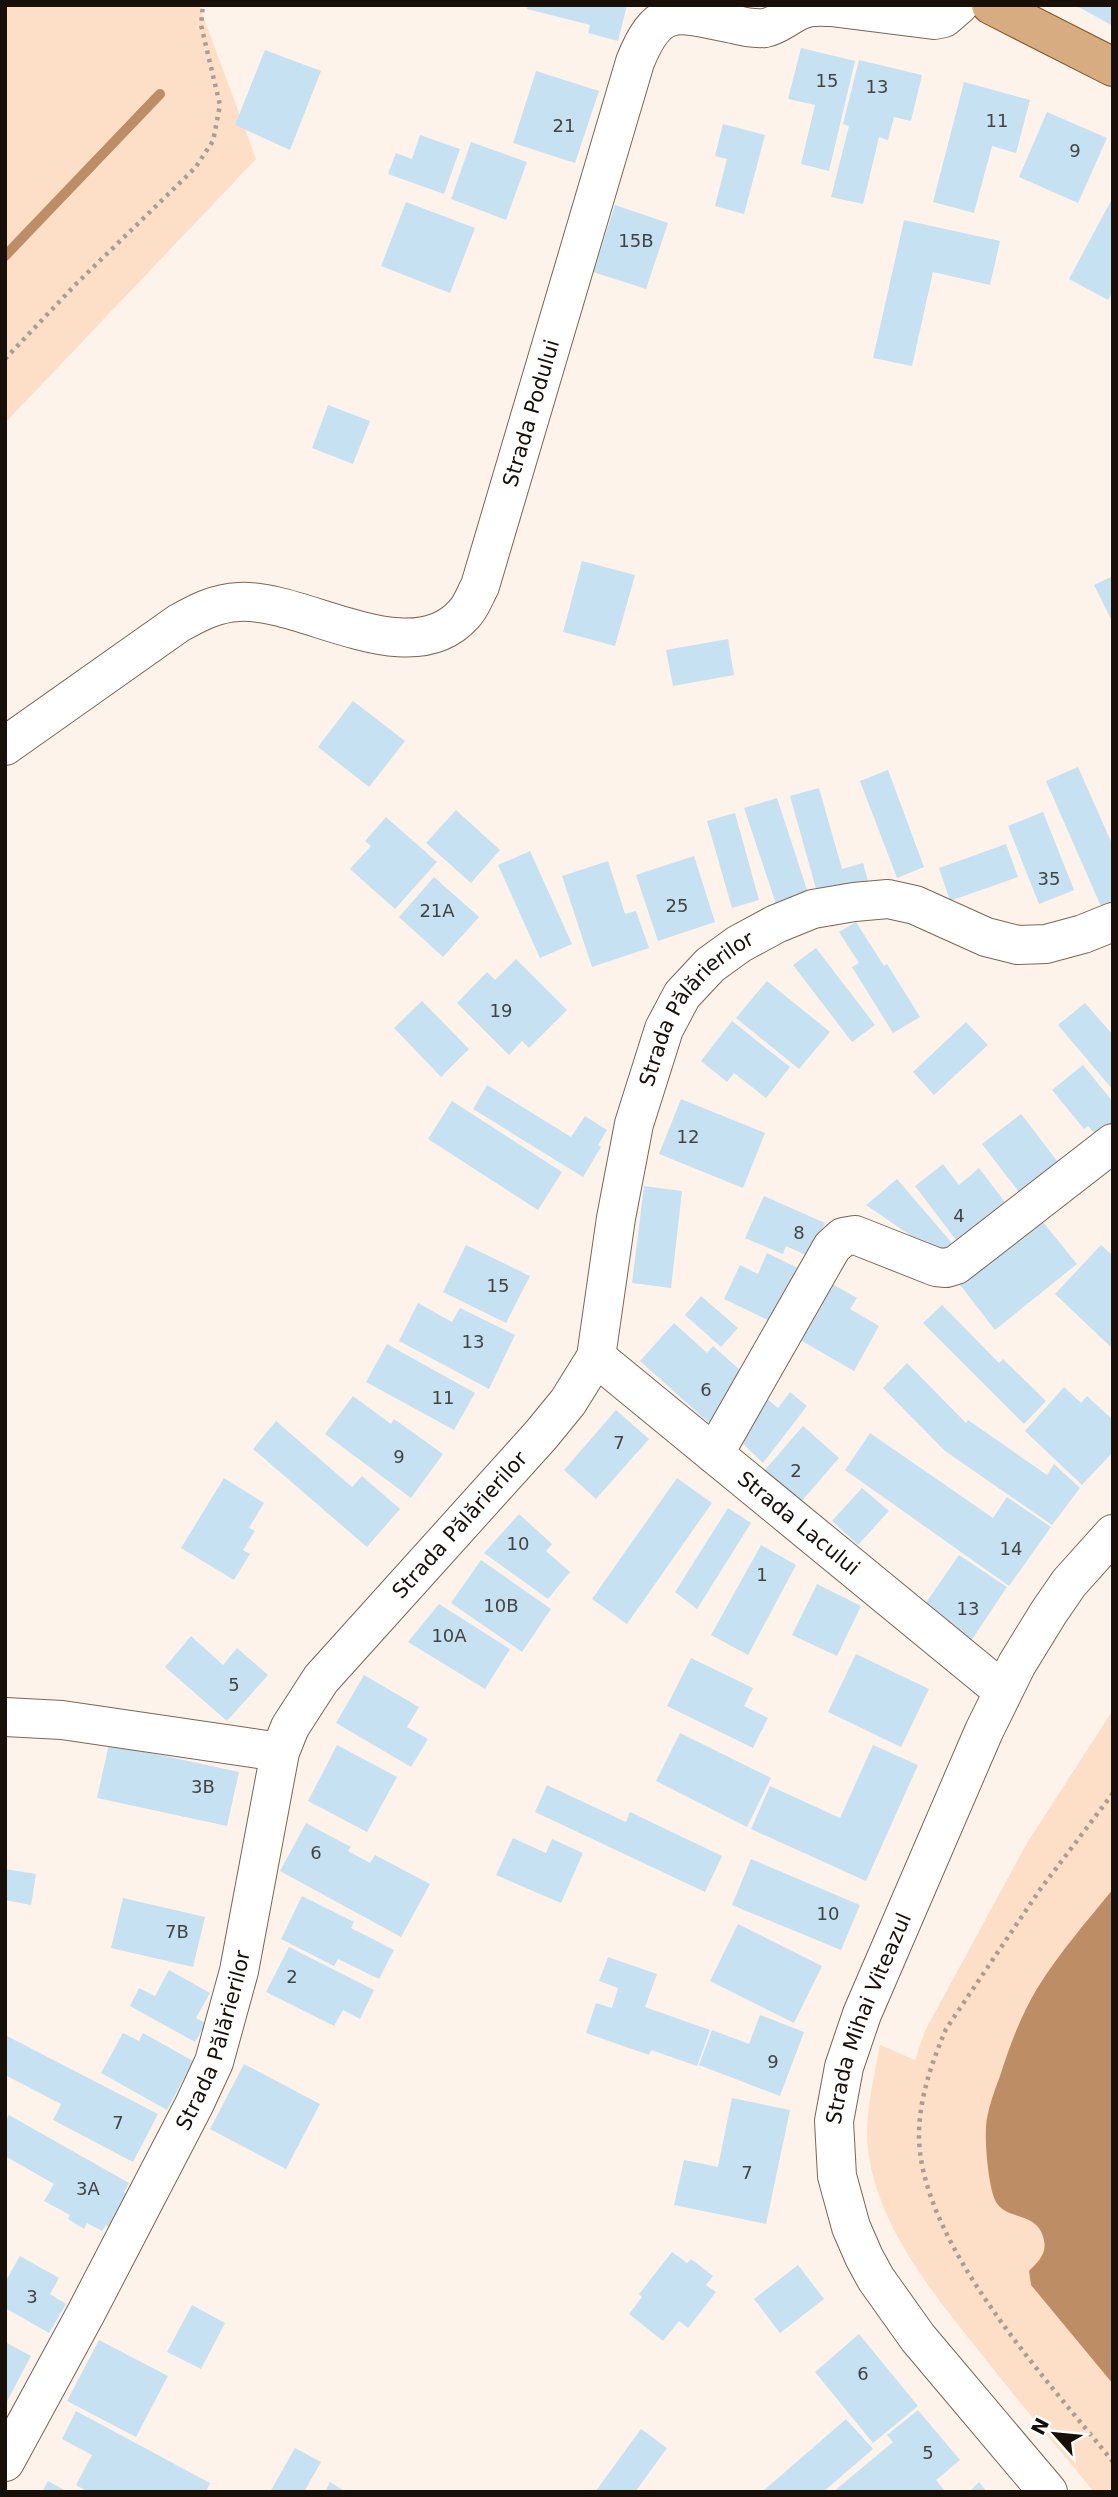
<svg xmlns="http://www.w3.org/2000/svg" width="1118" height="2497" font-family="'DejaVu Sans',sans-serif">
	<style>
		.green { fill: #fddec6 }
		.water { fill: #bd8d66 }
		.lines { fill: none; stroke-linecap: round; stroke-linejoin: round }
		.stream { stroke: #bd8d66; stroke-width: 10 }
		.building { fill: #c6e1f2 }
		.minor-casing { stroke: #7b6554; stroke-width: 40 }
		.major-casing { stroke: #835120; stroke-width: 40 }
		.path { stroke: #a89e97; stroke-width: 4.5; stroke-dasharray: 3.5 5; stroke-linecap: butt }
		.minor { stroke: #fff; stroke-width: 38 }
		.major { stroke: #d7ac81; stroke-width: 38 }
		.labels { text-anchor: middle; stroke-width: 7; stroke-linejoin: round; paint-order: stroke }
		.number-label { font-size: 18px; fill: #434442 }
		.street-label { font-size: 21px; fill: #170f08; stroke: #fff }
	</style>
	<rect width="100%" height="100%" fill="#fdf3eb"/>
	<path class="green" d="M5,5H199L256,159L5,423Z
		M1113,1710V2492H1094C1057,2447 1019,2402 983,2356C936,2297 878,2229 868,2150C864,2116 874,2079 880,2045L915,2060L925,2031L1027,1843Z"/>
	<path class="water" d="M1113,1889V2384L1031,2285L1029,2271C1038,2262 1047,2254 1044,2240C1038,2211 1007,2221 996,2202C988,2187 985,2144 986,2127C987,2111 994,2092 1000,2076C1010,2045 1021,2015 1038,1987C1060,1952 1087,1921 1113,1889Z"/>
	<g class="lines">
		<path class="stream" d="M5,256L160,94"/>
	</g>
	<path class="building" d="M528,5H627L618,41L588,33L590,25L527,9Z
		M1075,5H1113V26Z
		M801,48L855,61L829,171L801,164L815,105L788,99Z
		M265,50L321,71L290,150L235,125Z
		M859,60L922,75L911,121L894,117L888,140L879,137L863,204L831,197L849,126L843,124Z
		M536,71L599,91L575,163L513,143Z
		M964,82L1030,100L1016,153L992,146L974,213L933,202Z
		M1047,112L1107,138L1078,203L1019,177Z
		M723,124L765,135L744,214L715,206L727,159L715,156Z
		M420,135L460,149L444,194L388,174L396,153L412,159Z
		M471,142L527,162L506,220L451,199Z
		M1113,197V291L1108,300L1069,279Z
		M406,202L475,228L450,293L381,266Z
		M615,205L668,223L646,289L593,272Z
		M904,220L1000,241L990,285L933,272L912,366L873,358Z
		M328,405L370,421L353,464L312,448Z
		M582,561L635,575L615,646L563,632Z
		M1113,576V623L1094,585Z
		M728,639L734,675L673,686L666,650Z
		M353,701L405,741L369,787L318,747Z
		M1078,767L1113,846V907L1103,911L1046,781Z
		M888,770L924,867L897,878L860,781Z
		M819,788L842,869L863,863L870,888L818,896L790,796Z
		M777,798L809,896L777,907L744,808Z
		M456,810L500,850L471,883L426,843Z
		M1043,812L1074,890L1039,904L1008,826Z
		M735,813L759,900L732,908L707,821Z
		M386,817L437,862L395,909L350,869L371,846L365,841Z
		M1006,844L1018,877L950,901L939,868Z
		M530,851L572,944L540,958L498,865Z
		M694,856L715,922L658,941L636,875Z
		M608,861L625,914L636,911L649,948L592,967L562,876Z
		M434,877L479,917L443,957L399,917Z
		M856,922L884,966L887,964L920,1017L893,1033L852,967L859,963L839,932Z
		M816,948L875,1025L852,1042L793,965Z
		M516,959L567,1010L529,1048L522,1041L509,1055L457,1003L487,972L495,980Z
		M767,981L830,1032L799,1069L736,1018Z
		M422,1001L469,1049L441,1077L394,1028Z
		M1085,1003L1113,1035V1090L1058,1025Z
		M732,1021L790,1067L766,1098L734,1073L727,1082L701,1061Z
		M966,1022L988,1045L934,1095L913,1072Z
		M1083,1065L1113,1102V1128L1099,1139L1088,1126L1084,1129L1052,1090Z
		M487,1085L571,1137L585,1116L607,1130L598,1145L601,1147L583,1177L473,1109Z
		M681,1099L765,1133L743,1188L659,1154Z
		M452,1101L562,1172L538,1210L428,1139Z
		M1021,1114L1058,1162L1019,1192L982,1144Z
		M943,1164L959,1185L979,1168L1011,1210L962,1248L915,1186Z
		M897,1179L957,1249L945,1259L866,1205Z
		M644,1186L682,1191L671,1288L632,1283Z
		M764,1196L825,1223L810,1257L786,1246L783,1254L745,1238Z
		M1038,1216L1077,1264L995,1330L957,1281Z
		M466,1245L530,1276L506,1323L443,1292Z
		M1101,1245L1113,1256V1349L1055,1294Z
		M767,1253L802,1270L776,1324L724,1299L740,1265L758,1274Z
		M827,1281L857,1298L850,1309L879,1326L854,1371L795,1337Z
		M701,1296L738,1328L721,1347L685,1315Z
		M418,1303L452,1322L460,1308L515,1335L489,1389L399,1341Z
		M942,1305L999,1363L1003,1359L1046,1401L1024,1424L923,1323Z
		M674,1323L707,1353L713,1346L749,1378L718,1431L640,1361Z
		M387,1344L475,1393L454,1430L366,1382Z
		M907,1363L966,1423L968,1420L1047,1475L1054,1464L1080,1488L1052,1525L945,1451L883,1388Z
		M1064,1387L1081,1403L1087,1396L1113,1420V1452L1082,1485L1025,1431Z
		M790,1392L807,1406L763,1463L736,1437L765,1397L778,1408Z
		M353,1396L391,1424L394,1419L443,1454L411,1498L325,1434Z
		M616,1410L649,1439L596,1499L564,1470Z
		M276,1421L352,1487L362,1476L400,1509L367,1547L253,1449Z
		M803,1426L839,1458L800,1503L764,1471Z
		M870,1433L993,1518L1007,1497L1051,1527L1009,1586L845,1470Z
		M224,1478L264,1503L249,1528L255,1531L243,1550L250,1554L234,1580L181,1548Z
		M677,1478L712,1503L627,1624L592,1599Z
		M862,1488L889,1511L858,1545L832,1521Z
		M728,1508L751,1523L697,1609L675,1592Z
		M519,1514L552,1544L546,1551L570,1572L548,1599L484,1553Z
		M761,1545L796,1565L748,1655L711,1635Z
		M959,1555L1007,1587L971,1641L923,1607Z
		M481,1560L551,1609L522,1652L451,1603Z
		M817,1584L861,1606L837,1656L792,1635Z
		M439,1604L510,1649L485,1689L408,1642Z
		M191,1636L223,1665L237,1648L268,1675L227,1721L165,1667Z
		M856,1654L929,1689L901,1747L828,1712Z
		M691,1658L753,1688L744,1706L768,1718L753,1748L667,1706Z
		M364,1675L419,1707L407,1727L428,1739L411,1767L336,1723Z
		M680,1733L771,1778L747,1827L656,1781Z
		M109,1744L239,1772L227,1826L97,1798Z
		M337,1745L397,1777L367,1832L308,1801Z
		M873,1745L918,1765L866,1881L751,1829L770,1786L840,1818Z
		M547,1785L626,1822L630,1812L722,1856L705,1892L535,1812Z
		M306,1823L351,1847L348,1851L370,1863L375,1855L430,1884L401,1937L280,1871Z
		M513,1838L546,1853L552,1839L583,1853L561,1903L496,1875Z
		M751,1859L860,1905L841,1950L732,1905Z
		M5,1869L36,1874L31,1905L5,1900Z
		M302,1896L354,1922L351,1928L394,1950L379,1979L338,1959L334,1966L281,1939Z
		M123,1898L205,1917L193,1967L111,1948Z
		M738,1924L822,1966L794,2023L710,1981Z
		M289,1947L374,1990L360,2019L343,2010L334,2026L266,1992Z
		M608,1957L657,1974L645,2007L710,2030L697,2066L651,2050L649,2055L586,2033L596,2003L612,2008L618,1988L599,1981Z
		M169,1970L210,1993L196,2018L206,2023L195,2042L130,2006L139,1988L155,1996Z
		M760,2015L804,2032L780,2096L699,2065L712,2030L749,2044Z
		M123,2033L139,2041L143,2033L193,2061L167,2110L101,2073Z
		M5,2035L158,2114L133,2162L53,2120L61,2104L5,2075Z
		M244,2064L320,2104L286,2169L210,2129Z
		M732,2098L790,2110L766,2224L674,2205L684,2160L718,2167Z
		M9,2115L129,2183L124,2192L131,2195L112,2229L106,2225L102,2231L87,2223L84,2229L68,2219L70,2215L44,2201L54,2184L5,2156V2121Z
		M672,2252L687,2263L691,2259L713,2276L706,2285L716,2292L688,2328L679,2321L663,2341L629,2314L642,2297L639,2294Z
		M20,2256L59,2278L50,2294L66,2304L49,2333L5,2308V2282Z
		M798,2265L824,2299L780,2333L754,2299Z
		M192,2305L225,2323L201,2369L167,2352Z
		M859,2334L918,2406L873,2443L815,2372Z
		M99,2340L168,2376L136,2437L67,2401Z
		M5,2342L31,2356L5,2405Z
		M918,2410L960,2460L936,2480L946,2492H833L893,2442L887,2435Z
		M76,2411L210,2483L206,2492H88L76,2485L92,2455L62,2439Z
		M846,2419L873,2449L823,2492H762Z
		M641,2429L667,2448L635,2492H595Z
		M295,2448L321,2462L304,2492H270Z
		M48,2481L68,2492H42Z
		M330,2482L346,2492H325Z
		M979,2482L987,2492H969Z"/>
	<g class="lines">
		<defs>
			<g id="minor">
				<path id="s1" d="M5,746L179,623C199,612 216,603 239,602C303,598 410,675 464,614C471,607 475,595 480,586L635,62C659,2 678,13 733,24C744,27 754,29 765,28C780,25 790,13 804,9C812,6 822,7 831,7L934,20L944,18L959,5"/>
				<path id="s2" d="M596,1357L1003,1691"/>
				<path d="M714,1454L832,1247L843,1237L855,1235L936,1267L946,1268L956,1265L1113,1143"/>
				<path d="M5,1717L62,1720L280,1752"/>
				<path id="s3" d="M5,2462L86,2313L194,2105L214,2062L239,1971L280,1752L290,1727L321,1679L541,1435L568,1402L596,1357L616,1218L634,1124L664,1029L682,995L710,965L739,944L776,924L813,909L854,902L888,899L915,905L986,937L1018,945L1046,944L1083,934L1113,922"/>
				<path id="s4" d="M1048,2492L918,2338L876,2279L864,2257L851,2227L837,2176L834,2121L844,2067L862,2014L984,1731L1017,1664L1049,1612L1069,1583L1113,1534"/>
			</g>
			<path id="major" d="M991,5L1113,67"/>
		</defs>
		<use href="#minor" class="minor-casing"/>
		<use href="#major" class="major-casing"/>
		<path class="path" d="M5,359L77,283L195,168L213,141L220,105L201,25L203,5
			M1113,1793L1039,1891L946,2029C932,2062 920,2096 919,2132C917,2241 1047,2379 1113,2462"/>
		<use href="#minor" class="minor"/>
		<use href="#major" class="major"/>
	</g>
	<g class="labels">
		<g class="number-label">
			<text x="827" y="87">15</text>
			<text x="877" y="93">13</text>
			<text x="997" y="127">11</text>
			<text x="564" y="132">21</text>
			<text x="1075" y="157">9</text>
			<text x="636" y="247">15B</text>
			<text x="1049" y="885">35</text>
			<text x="677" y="912">25</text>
			<text x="437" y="917">21A</text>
			<text x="501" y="1017">19</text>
			<text x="688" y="1143">12</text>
			<text x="959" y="1222">4</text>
			<text x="799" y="1239">8</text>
			<text x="498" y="1292">15</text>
			<text x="473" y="1348">13</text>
			<text x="706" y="1396">6</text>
			<text x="443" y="1404">11</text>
			<text x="619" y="1449">7</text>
			<text x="399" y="1463">9</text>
			<text x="796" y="1477">2</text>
			<text x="518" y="1550">10</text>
			<text x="1011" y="1555">14</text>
			<text x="762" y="1581">1</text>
			<text x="501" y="1612">10B</text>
			<text x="968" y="1615">13</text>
			<text x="449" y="1642">10A</text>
			<text x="234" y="1691">5</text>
			<text x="203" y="1793">3B</text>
			<text x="316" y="1859">6</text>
			<text x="828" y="1920">10</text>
			<text x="177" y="1938">7B</text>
			<text x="292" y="1983">2</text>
			<text x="773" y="2068">9</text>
			<text x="118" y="2129">7</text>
			<text x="747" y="2179">7</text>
			<text x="88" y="2195">3A</text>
			<text x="32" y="2303">3</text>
			<text x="863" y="2380">6</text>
			<text x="928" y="2459">5</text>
		</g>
		<g class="street-label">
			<text dy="7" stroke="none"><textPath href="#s1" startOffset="726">Strada Podului</textPath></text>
			<text dy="7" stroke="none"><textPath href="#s3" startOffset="1648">Strada Pălărierilor</textPath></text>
			<text dy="7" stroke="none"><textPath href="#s3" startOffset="1060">Strada Pălărierilor</textPath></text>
			<text dy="7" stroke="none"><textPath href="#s2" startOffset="262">Strada Lacului</textPath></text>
			<text dy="7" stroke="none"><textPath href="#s4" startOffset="548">Strada Mihai Viteazul</textPath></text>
			<text dy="7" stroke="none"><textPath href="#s3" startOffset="472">Strada Pălărierilor</textPath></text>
		</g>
	</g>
	<rect width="1118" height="2497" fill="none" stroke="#170f08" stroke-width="14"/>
	<g transform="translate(1055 2434) rotate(297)" stroke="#ffffff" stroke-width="5" paint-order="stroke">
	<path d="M0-5L12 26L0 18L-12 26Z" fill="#170f08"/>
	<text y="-10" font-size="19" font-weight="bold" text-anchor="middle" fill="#170f08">N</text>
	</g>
</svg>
